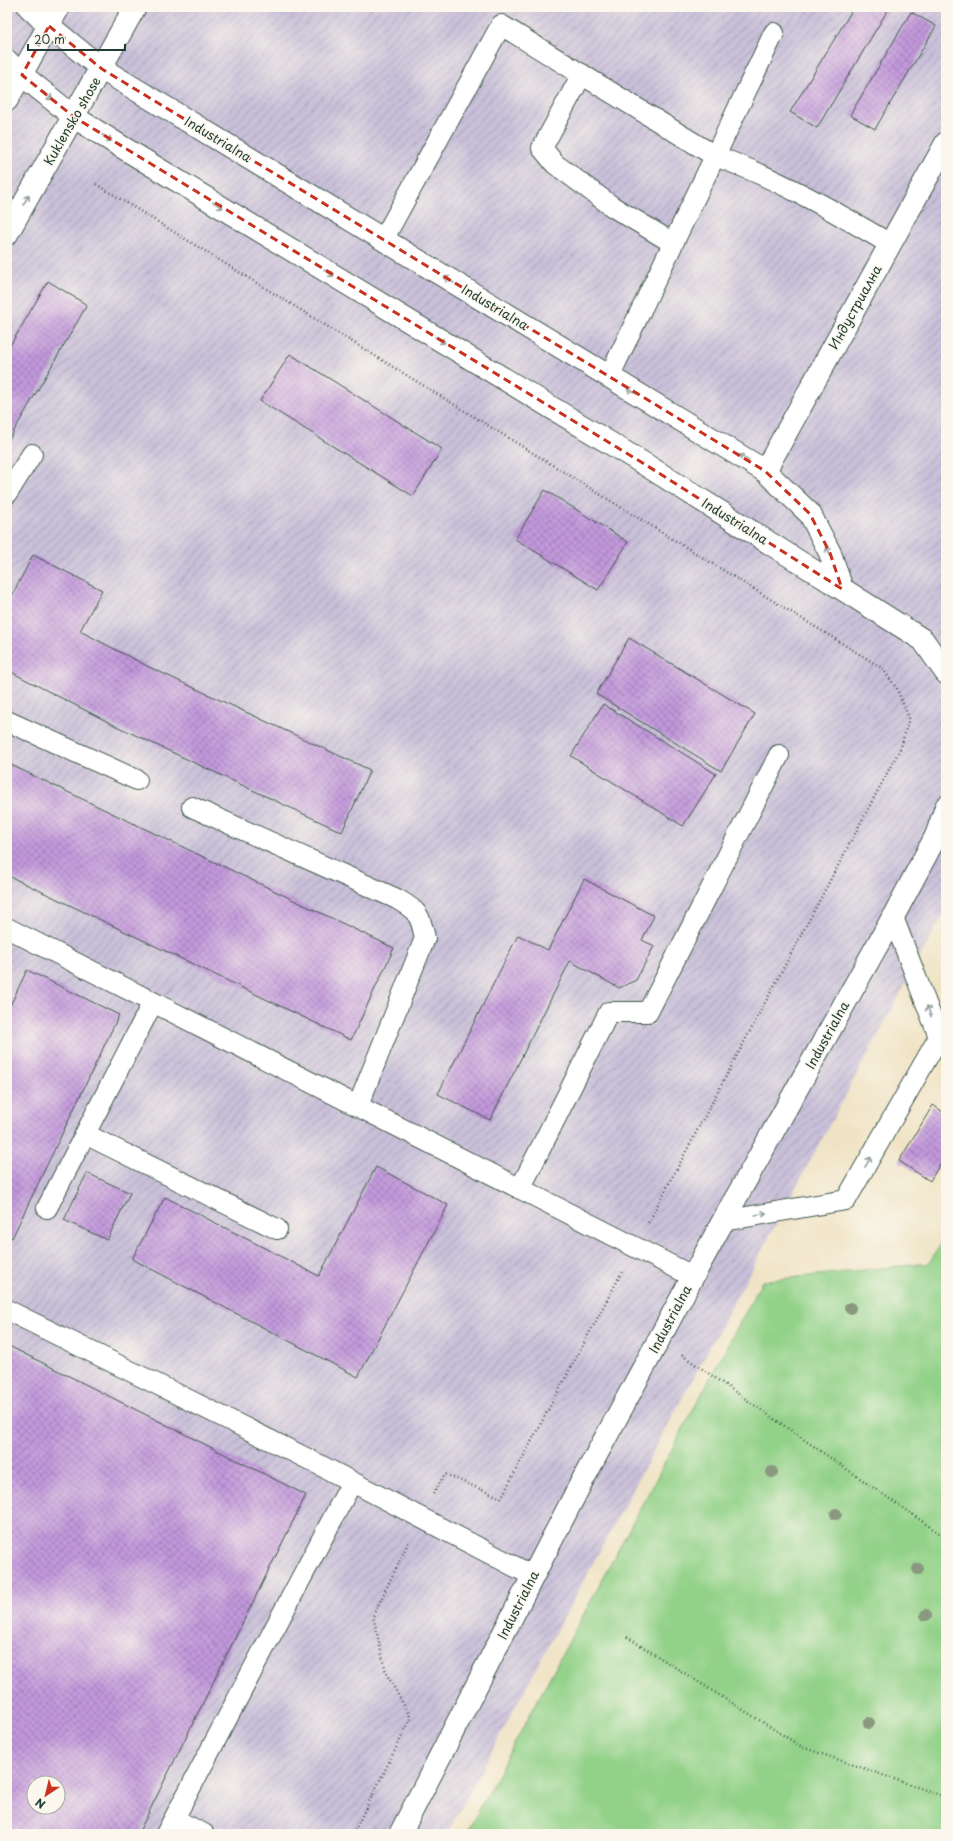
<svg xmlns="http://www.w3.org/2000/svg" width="953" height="1841" font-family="'Playpen Sans',sans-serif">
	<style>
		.industrial { fill: url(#industrial-furrows); fill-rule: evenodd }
		.grass { fill: #92d188; stroke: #58875e }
		.building { fill: url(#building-cross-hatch); fill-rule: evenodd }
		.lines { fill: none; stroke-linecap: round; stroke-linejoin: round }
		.lane-casing { stroke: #3e564a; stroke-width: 22 }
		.street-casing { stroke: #3e564a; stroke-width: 24 }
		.secondary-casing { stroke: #3e564a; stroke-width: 24 }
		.path { stroke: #3e564a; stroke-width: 2.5; stroke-dasharray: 1 3; stroke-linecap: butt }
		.lane { stroke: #fff; stroke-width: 20 }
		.street { stroke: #fff; stroke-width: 22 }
		.secondary { stroke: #fff; stroke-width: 22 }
		.tree { fill: #8a987f }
		.oneway { stroke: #8f9e9a }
		.marked { fill: none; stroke: #c8321e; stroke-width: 3; stroke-dasharray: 8 5; stroke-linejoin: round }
		.labels { text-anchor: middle; stroke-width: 3; stroke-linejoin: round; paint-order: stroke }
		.street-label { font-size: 13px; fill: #1f3d34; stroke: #fbf7ec }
	</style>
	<defs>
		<pattern id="industrial-furrows" width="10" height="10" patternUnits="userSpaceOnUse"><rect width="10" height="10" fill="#c8bfd8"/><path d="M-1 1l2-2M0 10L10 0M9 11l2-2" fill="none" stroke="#a29cb0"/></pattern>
		<pattern id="building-cross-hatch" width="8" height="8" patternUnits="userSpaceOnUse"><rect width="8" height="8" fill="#c298dc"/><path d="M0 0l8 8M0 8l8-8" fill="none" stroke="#9d7db3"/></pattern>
	</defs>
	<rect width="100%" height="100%" fill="#fbf7ec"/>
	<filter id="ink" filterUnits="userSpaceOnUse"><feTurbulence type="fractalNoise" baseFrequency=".025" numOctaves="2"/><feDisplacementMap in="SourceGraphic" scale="8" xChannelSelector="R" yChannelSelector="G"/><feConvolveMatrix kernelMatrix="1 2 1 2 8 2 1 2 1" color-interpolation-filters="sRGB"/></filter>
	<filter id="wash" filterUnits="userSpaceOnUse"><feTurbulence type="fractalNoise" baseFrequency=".012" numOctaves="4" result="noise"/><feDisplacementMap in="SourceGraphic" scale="16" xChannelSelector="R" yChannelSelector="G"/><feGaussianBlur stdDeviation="0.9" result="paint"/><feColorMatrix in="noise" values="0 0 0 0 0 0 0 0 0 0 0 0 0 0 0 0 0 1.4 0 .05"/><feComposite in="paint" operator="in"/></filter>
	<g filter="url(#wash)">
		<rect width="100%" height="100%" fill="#f0e3c5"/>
		<path class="industrial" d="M7,7H946V909L447,1834H7ZM34,1783H58V1807H34Z"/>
		<path class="grass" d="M946,1236V1834H466L762,1281L929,1263Z"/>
		<g id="blocks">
			<path class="building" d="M854,7L889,8L817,128L790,112Z
				M911,12L936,26L875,129L850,115Z
				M48,281L87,305L7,443V351Z
				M290,354L442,449L413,496L260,401Z
				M545,490L628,542L598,590L515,539Z
				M33,555L102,590L80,631L147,666L370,770L342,832L116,726L7,670V605Z
				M629,638L755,714L721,771L596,694Z
				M603,704L716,774L683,826L571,756Z
				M7,763L394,948L351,1040L7,875Z
				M584,879L654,916L642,940L654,946L636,980L619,988L570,961L490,1120L438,1094L518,935L548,950Z
				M27,970L119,1015L12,1238L7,1235V1012Z
				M933,1105L946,1114V1154L930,1181L899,1161Z
				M376,1167L448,1205L358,1377L132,1259L165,1197L319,1276Z
				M87,1173L130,1193L107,1240L64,1220Z
				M7,1345L306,1495L138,1834H7ZM34,1783H58V1807H34Z"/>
		</g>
	</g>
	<g filter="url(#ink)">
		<use href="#blocks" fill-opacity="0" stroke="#3e564a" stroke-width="1"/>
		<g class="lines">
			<defs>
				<path id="lane" d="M582,74L542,148L555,164L613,207L673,243
					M383,240L501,25L715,156C777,178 834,211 890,244
					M609,377L774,33
					M7,494L32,454
					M7,721L137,780
					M192,807L397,899C418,911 420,914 425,938L358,1106
					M7,928L692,1276
					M85,1134L277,1229
					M520,1189L609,1012H648L779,755
					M47,1208L153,1002
					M723,1221L846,1200L939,1037L893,917
					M7,1310L310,1460L533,1576
					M174,1819L204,1834
					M166,1834L352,1482"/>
				<path id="street" d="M29,7L49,26
					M7,61L22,75
					M765,471L946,143"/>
				<path id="secondary" d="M49,26L102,69L765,471L810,514L830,553L842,589
					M22,75L74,117L117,144L646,465L923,640L946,673
					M7,100L59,7
					M7,234L135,7
					M400,1834L580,1485L723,1221L893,917L936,836L946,807"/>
			</defs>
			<use href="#lane" class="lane-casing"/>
			<use href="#street" class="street-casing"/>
			<use href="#secondary" class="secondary-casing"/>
			<path class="path" d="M96,184L882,668L897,689L909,718L901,747L648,1223
				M682,1355L946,1538
				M433,1494L445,1474L501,1498L622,1272
				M627,1637L802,1747L946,1797
				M353,1834L411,1718L386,1673L373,1616L409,1541"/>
			<use href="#lane" class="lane"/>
			<use href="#street" class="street"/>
			<use href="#secondary" class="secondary"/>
		</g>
		<g class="tree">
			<circle cx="850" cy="1308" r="6"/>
			<circle cx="772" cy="1472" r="6"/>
			<circle cx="836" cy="1514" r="6"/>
			<circle cx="918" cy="1569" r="6"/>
			<circle cx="926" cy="1615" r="6"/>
			<circle cx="869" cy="1723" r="6"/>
		</g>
		<defs><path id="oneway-shaft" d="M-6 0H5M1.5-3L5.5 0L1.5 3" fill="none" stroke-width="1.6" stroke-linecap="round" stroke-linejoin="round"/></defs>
		<g class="oneway">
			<use href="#oneway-shaft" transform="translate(48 96) rotate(39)"/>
			<use href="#oneway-shaft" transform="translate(107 138) rotate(33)"/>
			<use href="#oneway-shaft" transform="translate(26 200) rotate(-60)"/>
			<use href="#oneway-shaft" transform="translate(218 205) rotate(31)"/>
			<use href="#oneway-shaft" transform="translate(329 273) rotate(31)"/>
			<use href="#oneway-shaft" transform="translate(449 280) rotate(-149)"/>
			<use href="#oneway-shaft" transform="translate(440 340) rotate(31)"/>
			<use href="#oneway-shaft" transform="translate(632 391) rotate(-149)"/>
			<use href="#oneway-shaft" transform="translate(744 458) rotate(-149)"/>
			<use href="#oneway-shaft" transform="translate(829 552) rotate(-114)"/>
			<use href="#oneway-shaft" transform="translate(929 1011) rotate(-111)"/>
			<use href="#oneway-shaft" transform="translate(868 1162) rotate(-60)"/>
			<use href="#oneway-shaft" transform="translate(761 1214) rotate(-9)"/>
		</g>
	</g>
	<path class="marked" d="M49,26L102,69L765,471L810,514L830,553L842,589L646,465L74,117L22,75Z"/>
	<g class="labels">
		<g class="street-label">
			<text transform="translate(72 121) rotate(-60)" y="5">Kuklensko shose</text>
			<text transform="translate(218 139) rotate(31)" y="5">Industrialna</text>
			<text transform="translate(495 307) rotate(31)" y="5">Industrialna</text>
			<text transform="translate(855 307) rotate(-61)" y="5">Индустриална</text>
			<text transform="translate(735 521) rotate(32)" y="5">Industrialna</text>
			<text transform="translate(827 1035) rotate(-61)" y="5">Industrialna</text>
			<text transform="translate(670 1319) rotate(-62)" y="5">Industrialna</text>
			<text transform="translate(518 1605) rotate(-63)" y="5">Industrialna</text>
		</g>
	</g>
	<rect width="953" height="1841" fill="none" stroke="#fbf7ec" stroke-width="24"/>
	<g transform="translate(46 1795) rotate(215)"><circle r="19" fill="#fbf7ec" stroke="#a3ada2"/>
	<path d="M0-3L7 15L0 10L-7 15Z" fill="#c8321e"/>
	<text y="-6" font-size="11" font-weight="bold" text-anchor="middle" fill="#1f3d34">N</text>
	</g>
	<path d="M28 44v6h97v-6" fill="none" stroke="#1f3d34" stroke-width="2"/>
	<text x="34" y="44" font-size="12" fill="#1f3d34" stroke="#fbf7ec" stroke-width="3" paint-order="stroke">20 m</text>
</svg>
